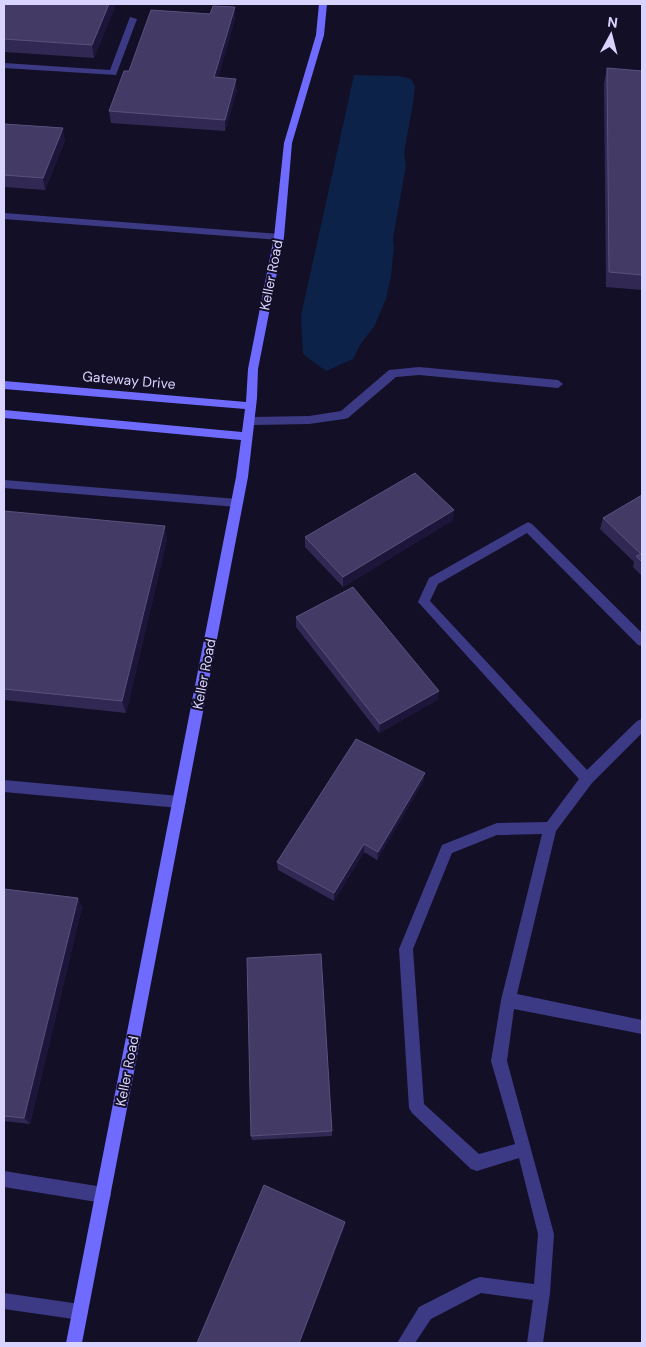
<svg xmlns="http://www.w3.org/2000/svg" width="646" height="1347" font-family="'DM Sans',sans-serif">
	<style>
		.water { fill: #0c2248 }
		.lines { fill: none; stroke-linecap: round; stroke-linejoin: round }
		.lane { fill: #3d3a85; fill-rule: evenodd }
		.secondary { fill: #6f6bff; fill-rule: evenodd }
		.wall { fill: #312854 }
		.shaded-wall { fill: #1d163a }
		.building { fill: #433a66; stroke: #5a527e }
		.labels { text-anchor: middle; stroke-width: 4; stroke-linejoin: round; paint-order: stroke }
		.street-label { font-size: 14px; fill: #d9d4ff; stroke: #130f26 }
	</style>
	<rect width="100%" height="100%" fill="#130f26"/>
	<path class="water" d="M354,75L399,76L411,79L415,86L413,104L404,152L406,166L393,238L394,247L391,276L386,299L374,327L361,343L353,359L326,371L303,354L301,316Z"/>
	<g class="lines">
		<path class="lane" d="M130,17L137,19L116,75L4,68V63L110,70Z
			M4,213L279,234L284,237L279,240L4,219Z
			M419,367L558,380L563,384L558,388L419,375L396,377L348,418L344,419L309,424L249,425L244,421L249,417L309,416L341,411L389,370Z
			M4,480L237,499L243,503L237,507L4,488Z
			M528,522L532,524L642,633V646L638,645L527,533L438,584L430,601L587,770L637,721L642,719V733L592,783L556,831L517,994L642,1020V1034L514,1009L507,1061L554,1234L550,1293L543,1343H527L533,1300L481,1293L431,1319L415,1343H397L419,1307L474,1279L480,1277L534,1284L538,1234L519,1158L477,1171L471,1169L412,1113L409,1108L399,949L442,845L497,823L547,822L579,779L418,602L429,578ZM542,834L501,1000L491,1061L515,1144L479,1154L424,1104L413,949L452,853L497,835Z
			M4,780L179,796L184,798L186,802L184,806L179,808L4,792Z
			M4,1171L103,1187L109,1189L111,1195L109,1201L103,1203L4,1187Z
			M4,1293L80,1304L86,1306L88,1312L86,1318L80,1320L4,1309Z"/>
		<path class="secondary" d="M319,4H327L324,35L292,143L284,237L258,369L257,398L248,477L82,1343H66L236,477L241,440L4,418V410L242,432L245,409L4,389V381L246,402L248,369L274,237L284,143L316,35Z"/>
	</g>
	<path class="wall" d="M4,4H116L94,58L4,52Z
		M235,7V18L218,77L237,90L225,131L111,123L109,111L129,71L210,14Z
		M607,68L642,71V290L606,287L604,83Z
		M4,124L65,140L45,190L4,187Z
		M642,495V576L633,567L634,562L600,529L603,518Z
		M4,511L167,539L126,713L4,700Z
		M453,520L343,587L305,547V537Z
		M296,617L439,691L437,700L379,733L296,627Z
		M425,773L423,782L377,860L364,852L334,901L278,870L277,862Z
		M4,889L82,907L30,1124L4,1121Z
		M332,1131V1136L252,1140L251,1136Z"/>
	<path class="shaded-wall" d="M109,4H116L94,58L92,45Z
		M235,7V18L215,88L214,77Z
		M236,79L237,90L225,131V120Z
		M63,128L65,140L45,190L43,178Z
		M454,510L453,520L343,587V577Z
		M165,526L167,539L126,713L122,701Z
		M439,691L437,700L379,733L380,724Z
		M425,773L423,782L377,860L378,852Z
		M364,844V852L334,901V893Z
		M78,898L82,907L30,1124L24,1118Z
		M345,1222V1226L300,1343H299Z"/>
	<path class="building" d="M4,4H109L92,45L4,39Z
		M213,6L235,7L214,77L236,79L225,120L109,111L124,71H129L151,10L210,14Z
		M607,68L642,71V275L609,272Z
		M4,124L63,128L43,178L4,175Z
		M415,473L454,510L343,577L305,537Z
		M642,495V562L636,556L641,554L603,518Z
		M4,511L165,526L122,701L4,689Z
		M353,587L439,691L380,724L296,617Z
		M356,739L425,773L378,852L364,844L334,893L277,862Z
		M4,889L78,898L24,1118L4,1116Z
		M321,954L332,1131L251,1136L247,958Z
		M264,1185L345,1222L299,1343H197Z"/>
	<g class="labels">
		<g class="street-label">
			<text transform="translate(271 275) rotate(-79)" y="5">Keller Road</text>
			<text transform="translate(129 380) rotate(5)" y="5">Gateway Drive</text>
			<text transform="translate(204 674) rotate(-79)" y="5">Keller Road</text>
			<text transform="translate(127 1071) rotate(-79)" y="5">Keller Road</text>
		</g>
	</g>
	<rect width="646" height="1347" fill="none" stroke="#d9d4ff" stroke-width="10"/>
	<g transform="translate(611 35) rotate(7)" stroke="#130f26" stroke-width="4" paint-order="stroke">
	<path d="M0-4L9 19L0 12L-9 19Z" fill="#d9d4ff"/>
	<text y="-8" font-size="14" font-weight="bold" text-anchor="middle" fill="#d9d4ff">N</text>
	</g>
</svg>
